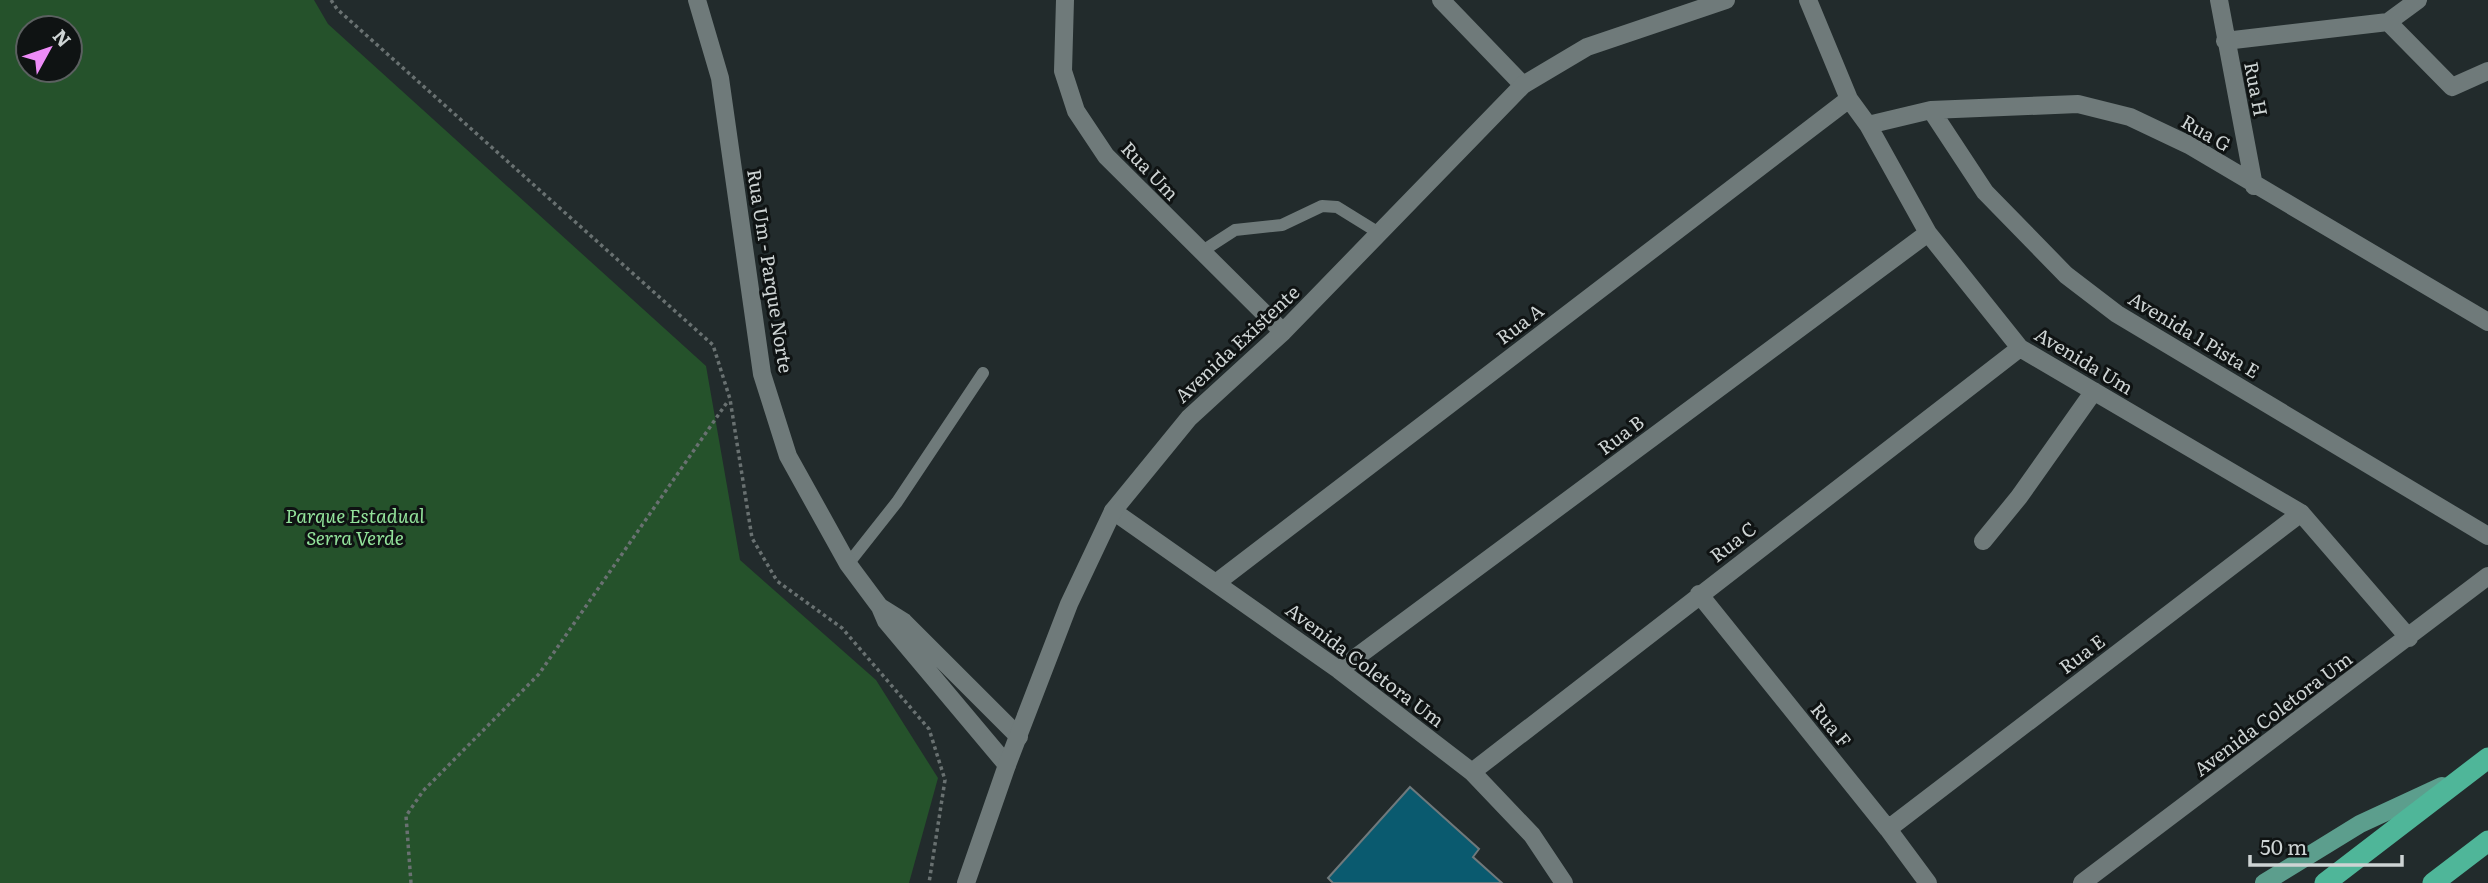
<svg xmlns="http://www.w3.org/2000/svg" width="2488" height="883" font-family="Literata,serif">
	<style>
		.green { fill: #25522b; fill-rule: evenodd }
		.building { fill: #0a5a6f; stroke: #6f797c; stroke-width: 2 }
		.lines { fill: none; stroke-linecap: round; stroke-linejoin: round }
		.path { stroke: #697171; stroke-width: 3.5; stroke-dasharray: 3.5 3.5; stroke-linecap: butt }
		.service { stroke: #6f7a7a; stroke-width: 12 }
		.minor { stroke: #6f7a7a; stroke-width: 18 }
		.tertiary { stroke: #6f7a7a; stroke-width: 18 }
		.primary { stroke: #5c9e8d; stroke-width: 18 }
		.motorway { stroke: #4fb699; stroke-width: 21 }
		.labels { text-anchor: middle; stroke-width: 6; stroke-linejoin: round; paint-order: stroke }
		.street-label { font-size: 19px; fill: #ced4d4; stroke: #0f1313 }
		.park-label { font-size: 19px; font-style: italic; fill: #93e39b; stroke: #0f1313 }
	</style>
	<rect width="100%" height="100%" fill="#222b2c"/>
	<path class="green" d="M0,0H314L328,24L706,366L740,560L876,680L938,778L909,883H0ZM28,28H70V70H28Z"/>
	<path class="building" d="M1410,787L1479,849L1473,857L1502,883H1333L1328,878Z"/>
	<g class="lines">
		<path class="path" d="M331,0L337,9L713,345L730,399L752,538L777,581L842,628L929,729L945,780L929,883
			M411,883L406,816L423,791L539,674L728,401"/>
		<path class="service" d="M1201,252L1235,230L1282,225L1322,206L1337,207L1379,233
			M848,564L897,502L983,373"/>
		<path class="minor" d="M697,0L720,78L762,374L788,456L848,564L880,607L886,621L1007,765
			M1441,0L1523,85
			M1808,0L1849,99L1868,125L1928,233L2020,348L2301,513L2409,638
			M2219,0L2254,186
			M2388,22L2418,0
			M2225,41L2388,22L2452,87L2488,71
			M1931,110L1985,192L2066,275L2117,314L2488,536
			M1868,125L1931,110L2078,104L2130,117L2189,145L2488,322
			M1113,511L1339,670L1472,772L1532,835L1564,883
			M1983,541L2019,497L2094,391
			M1216,583L1849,99
			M1699,594L1888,829L1928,883
			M880,607L904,622L1019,737
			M1339,670L1928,233
			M1472,772L2020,348
			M1888,829L2301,513
			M2082,883L2488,576"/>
		<path class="tertiary" d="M1065,0L1063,71L1076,111L1106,156L1283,332
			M966,883L1007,765L1069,604L1113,511L1189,418L1283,332L1523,85L1587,47L1726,0"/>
		<path class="primary" d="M2264,883L2360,824L2442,786"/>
		<path class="motorway" d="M2325,883L2488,758
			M2433,883L2488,841"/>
	</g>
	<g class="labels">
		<g class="street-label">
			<text transform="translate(2256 89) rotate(79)" y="7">Rua H</text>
			<text transform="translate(2206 133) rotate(30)" y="7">Rua G</text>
			<text transform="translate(1150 171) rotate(46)" y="7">Rua Um</text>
			<text transform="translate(770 271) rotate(81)" y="7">Rua Um - Parque Norte</text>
			<text transform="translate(1520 324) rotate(-37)" y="7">Rua A</text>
			<text transform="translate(2194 335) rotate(31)" y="7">Avenida 1 Pista E</text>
			<text transform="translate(1237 344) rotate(-43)" y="7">Avenida Existente</text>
			<text transform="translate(2084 361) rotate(31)" y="7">Avenida Um</text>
			<text transform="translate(1621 435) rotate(-37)" y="7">Rua B</text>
			<text transform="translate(1733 542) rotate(-38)" y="7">Rua C</text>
			<text transform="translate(2082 654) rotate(-37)" y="7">Rua E</text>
			<text transform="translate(1365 665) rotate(37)" y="7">Avenida Coletora Um</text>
			<text transform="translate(2273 714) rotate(-37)" y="7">Avenida Coletora Um</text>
			<text transform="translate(1831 725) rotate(51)" y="7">Rua F</text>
		</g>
		<g class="park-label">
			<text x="355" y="523">Parque Estadual<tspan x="355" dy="22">Serra Verde</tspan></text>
		</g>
	</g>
	<g transform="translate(49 49) rotate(50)"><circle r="33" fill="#0f1313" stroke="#5b6060" stroke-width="2"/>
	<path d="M0-5L12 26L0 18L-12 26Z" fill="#ee8cf8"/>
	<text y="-10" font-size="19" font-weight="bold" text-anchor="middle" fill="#ced4d4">N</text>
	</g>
	<path d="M2250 855v10h152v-10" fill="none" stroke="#ced4d4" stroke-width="3.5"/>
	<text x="2260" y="855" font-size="21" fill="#ced4d4" stroke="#0f1313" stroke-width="5" paint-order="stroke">50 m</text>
</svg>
